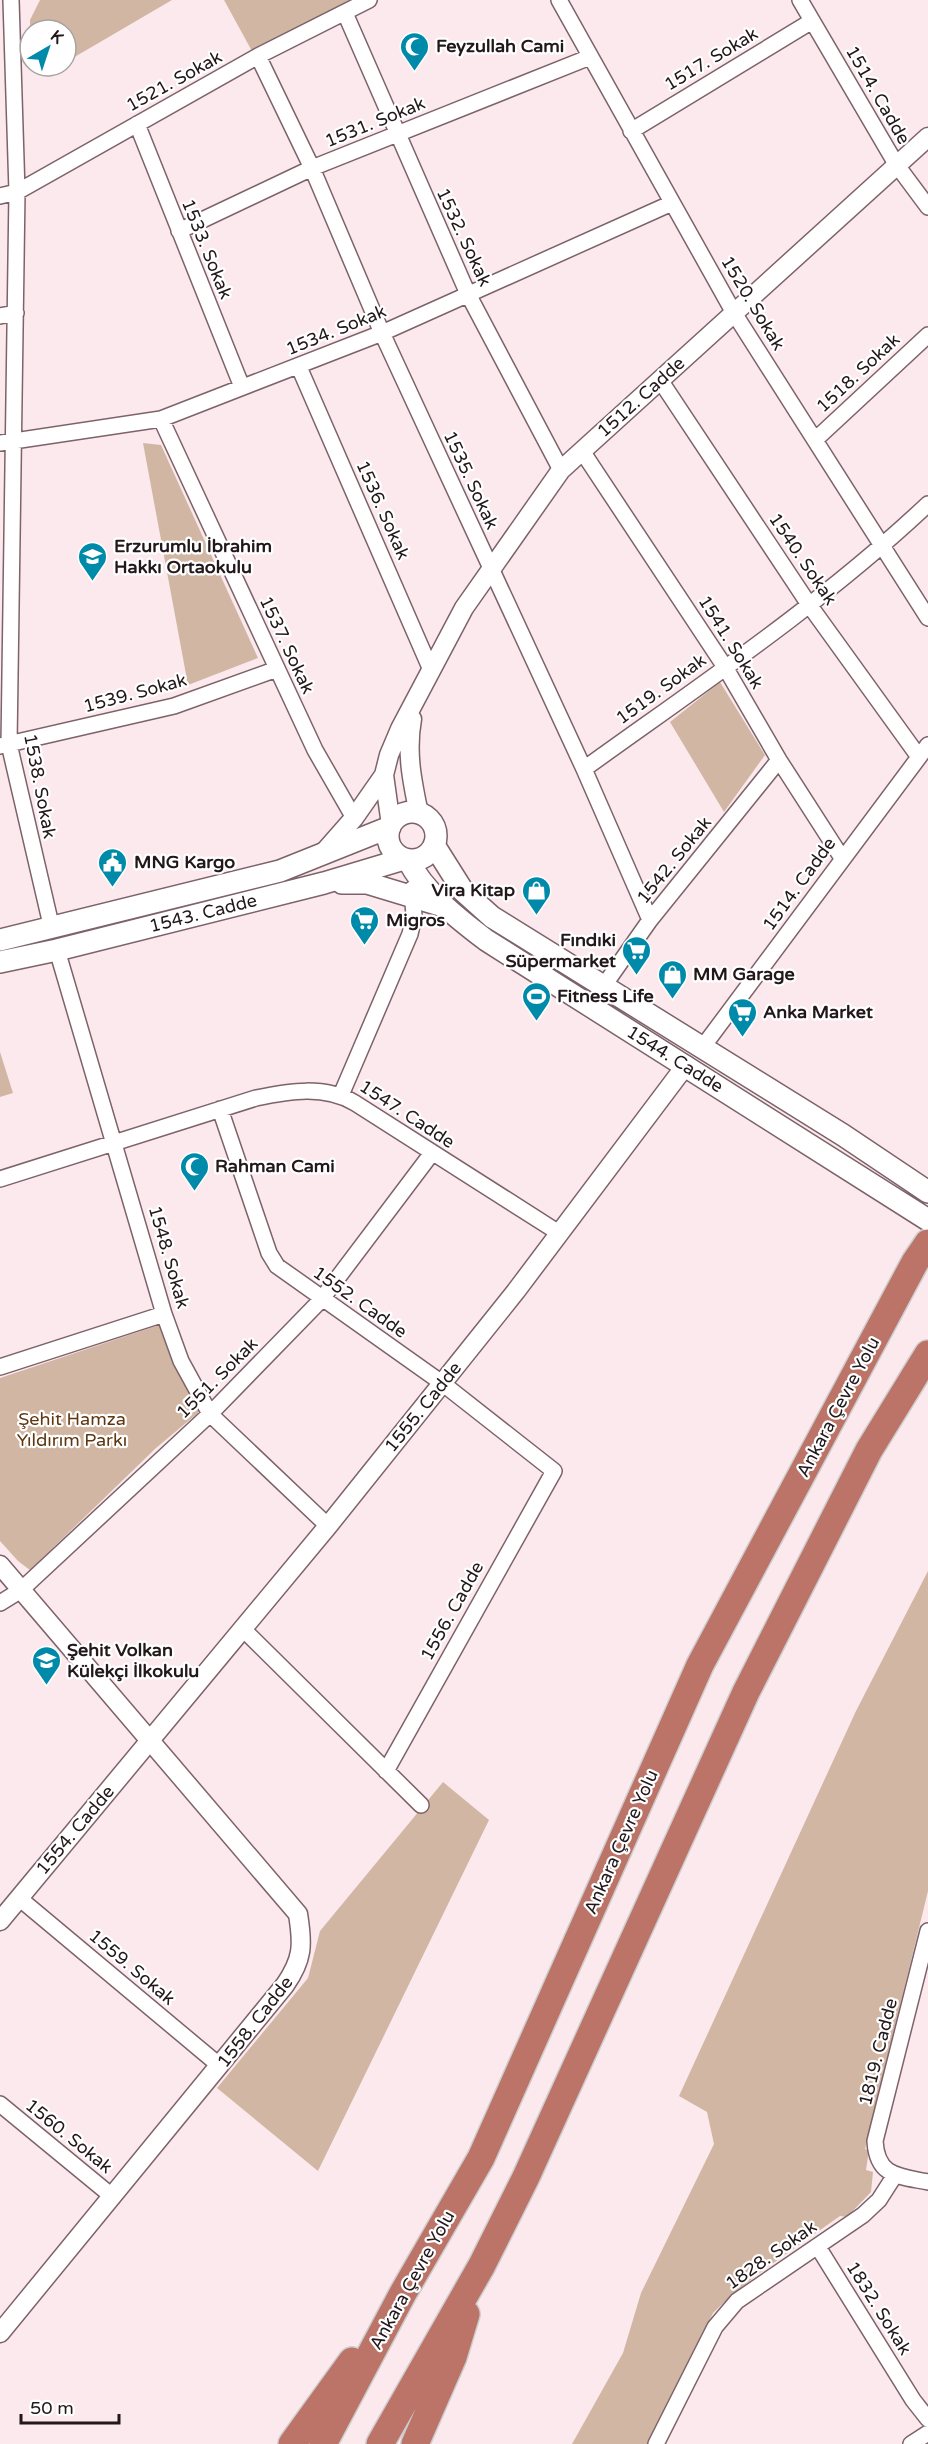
<svg xmlns="http://www.w3.org/2000/svg" width="928" height="2444" font-family="'Varela Round',sans-serif">
	<style>
		.green { fill: #d1b7a3 }
		.lines { fill: none; stroke-linecap: round; stroke-linejoin: round }
		.minor-casing { stroke: #7d6369; stroke-width: 18 }
		.tertiary-casing { stroke: #7d6369; stroke-width: 21 }
		.secondary-casing { stroke: #7d6369; stroke-width: 24 }
		.motorway-casing { stroke: #cecccd; stroke-width: 30 }
		.minor { stroke: #fff; stroke-width: 15 }
		.tertiary { stroke: #fff; stroke-width: 18 }
		.secondary { stroke: #fff; stroke-width: 21 }
		.motorway { stroke: #bb7467; stroke-width: 27 }
		.labels { text-anchor: middle; stroke-width: 4.5; stroke-linejoin: round; paint-order: stroke }
		.poi-label { font-size: 18px; font-weight: bold; fill: #22171a; stroke: #fff; text-anchor: start }
		.street-label { font-size: 18px; fill: #22171a; stroke: #fff }
		.park-label { font-size: 18px; fill: #5e360f; stroke: #fff }
	</style>
	<rect width="100%" height="100%" fill="#fbe9ed"/>
	<path class="green" d="M40,0H172L66,62V30H30V20Z
		M224,0H349L253,53Z
		M143,443L161,445L258,658L188,685Z
		M720,682L765,755L724,812L670,722Z
		M0,1052L13,1093L0,1097Z
		M159,1325L199,1412L156,1448L30,1570L18,1561L0,1541V1378Z
		M928,1571V1891L865,2149L869,2150L866,2170L873,2172L871,2192L847,2217L840,2216C797,2247 750,2276 713,2313L649,2444H572L623,2353L641,2293L714,2144L707,2112L679,2096L856,1711Z
		M443,1782L489,1820L318,2171L217,2088L308,1978L320,1931Z"/>
	<g class="lines">
		<defs>
			<path id="minor" d="M11,0L17,192L9,744L52,929
				M559,0L734,313L928,618
				M800,0L896,164L928,207
				M345,13L468,294L561,470
				M258,56L312,168L382,333L584,769L650,920
				M137,124L242,387
				M631,131L812,21
				M0,196L17,192L258,56L369,0
				M179,231L312,168L590,57
				M0,316L16,313
				M299,367L431,670
				M660,380L810,606L919,757
				M161,419L315,750L354,818
				M815,440L928,335
				M0,443L161,419L382,333L672,203
				M582,451L725,667L779,760L842,858
				M0,746L174,706L277,669
				M584,769C702,684 823,603 928,504
				M57,950L164,1314L181,1361L210,1414L328,1526
				M603,987L650,920L779,760
				M702,1048L928,745
				M341,1095L410,934L414,916L412,889
				M220,1109L269,1253L277,1266L442,1383L554,1471L386,1771
				M0,1179L256,1098C290,1091 324,1085 355,1103L559,1233
				M0,1367L164,1314
				M0,1603L21,1590L210,1414L321,1300L432,1153
				M242,1628L421,1805
				M19,1898L220,2066
				M928,1931L875,2141C877,2177 899,2176 928,2182
				M0,2104L113,2197
				M818,2247L913,2400L928,2419
				M656,2444L715,2327L737,2301L863,2215L879,2200L895,2175
				M911,2444L928,2433"/>
			<path id="tertiary" d="M412,719C406,752 412,781 419,814
				M391,825L384,775L389,755L400,729L464,608L561,470L928,137
				M325,851L354,818L384,775
				M0,1565L298,1914C303,1945 303,1959 285,1985L0,2333
				M0,1921L328,1526L516,1291L686,1065"/>
			<path id="secondary" d="M388 836a24 24 0 1 1 48 0a24 24 0 1 1-48 0Z
				M434,845L463,891L492,917L843,1135L928,1192
				M408,860C424,892 457,918 486,940L928,1220
				M342,883H367L443,906
				M0,940L280,871L390,827
				M0,962L57,950L324,883L404,859"/>
			<path id="motorway" d="M292,2444L352,2361
				M323,2444L403,2293L481,2158L700,1665L915,1262L928,1243
				M380,2444L482,2265L526,2177L746,1692L869,1450L928,1354
				M415,2444L453,2357L466,2314"/>
		</defs>
		<use href="#minor" class="minor-casing"/>
		<use href="#tertiary" class="tertiary-casing"/>
		<use href="#secondary" class="secondary-casing"/>
		<use href="#motorway" class="motorway-casing"/>
		<use href="#minor" class="minor"/>
		<use href="#tertiary" class="tertiary"/>
		<use href="#secondary" class="secondary"/>
		<use href="#motorway" class="motorway"/>
	</g>
	<defs>
		<symbol id="mosque-pin" viewBox="-11 -11 22 30"><path d="M0 17L-7.5 6A9.5 9.5 0 1 1 7.5 6Z" fill="#008aa9" stroke="#fff"/><path d="M3.5-4.9A6 6 0 1 0 3.5 4.9A5 5 0 1 1 3.5-4.9Z" fill="#fff"/></symbol>
		<symbol id="school-pin" viewBox="-11 -11 22 30"><path d="M0 17L-7.5 6A9.5 9.5 0 1 1 7.5 6Z" fill="#008aa9" stroke="#fff"/><path d="M0-5L7-2L0 1L-7-2ZM-4 1L0 2.5L4 1V4Q0 6-4 4Z" fill="#fff"/></symbol>
		<symbol id="civic-pin" viewBox="-11 -11 22 30"><path d="M0 17L-7.5 6A9.5 9.5 0 1 1 7.5 6Z" fill="#008aa9" stroke="#fff"/><path d="M-.6-6.5H3V-4.5H.6V-3L4-1V1h2V6H-6V1h2V-1L-.6-3ZM-1.2 2.5V6h2.4V2.5Z" fill="#fff"/></symbol>
		<symbol id="shop-pin" viewBox="-11 -11 22 30"><path d="M0 17L-7.5 6A9.5 9.5 0 1 1 7.5 6Z" fill="#008aa9" stroke="#fff"/><path d="M-5-2.5h2.3a2.7 3.5 0 0 1 5.4 0H5L5.5 6h-11ZM-1.5-2.5h3a1.5 2.3 0 0 0-3 0Z" fill="#fff"/></symbol>
		<symbol id="supermarket-pin" viewBox="-11 -11 22 30"><path d="M0 17L-7.5 6A9.5 9.5 0 1 1 7.5 6Z" fill="#008aa9" stroke="#fff"/><path d="M-6-5.5h2.5l.6 2H6L4.5 2H-2.5L-4.4-4H-6ZM-1.5 3.2a1.3 1.3 0 1 0 .1 0ZM3 3.2a1.3 1.3 0 1 0 .1 0Z" fill="#fff"/></symbol>
		<symbol id="stadium-pin" viewBox="-11 -11 22 30"><path d="M0 17L-7.5 6A9.5 9.5 0 1 1 7.5 6Z" fill="#008aa9" stroke="#fff"/><path d="M0-5a6.5 5 0 1 0 0 10a6.5 5 0 1 0 0-10ZM-3.5-1.8h7v3.6h-7Z" fill="#fff"/></symbol>
	</defs>
	<g fill-rule="evenodd">
		<use href="#mosque-pin" x="398" y="30" width="33" height="45"/>
		<use href="#school-pin" x="76" y="540" width="33" height="45"/>
		<use href="#civic-pin" x="96" y="846" width="33" height="45"/>
		<use href="#shop-pin" x="520" y="874" width="33" height="45"/>
		<use href="#supermarket-pin" x="348" y="904" width="33" height="45"/>
		<use href="#supermarket-pin" x="620" y="934" width="33" height="45"/>
		<use href="#shop-pin" x="656" y="958" width="33" height="45"/>
		<use href="#stadium-pin" x="520" y="980" width="33" height="45"/>
		<use href="#supermarket-pin" x="726" y="996" width="33" height="45"/>
		<use href="#mosque-pin" x="178" y="1150" width="33" height="45"/>
		<use href="#school-pin" x="30" y="1644" width="33" height="45"/>
	</g>
	<g class="labels">
		<g class="poi-label">
			<text x="436" y="52">Feyzullah Cami</text>
			<text x="114" y="552">Erzurumlu İbrahim<tspan x="114" dy="21">Hakkı Ortaokulu</tspan></text>
			<text x="134" y="868">MNG Kargo</text>
			<text x="515" y="896" text-anchor="end">Vira Kitap</text>
			<text x="386" y="926">Migros</text>
			<text x="616" y="946" text-anchor="end">Fındıki<tspan x="616" dy="21">Süpermarket</tspan></text>
			<text x="693" y="980">MM Garage</text>
			<text x="557" y="1002">Fitness Life</text>
			<text x="763" y="1018">Anka Market</text>
			<text x="215" y="1172">Rahman Cami</text>
			<text x="67" y="1656">Şehit Volkan<tspan x="67" dy="21">Külekçi İlkokulu</tspan></text>
		</g>
		<g class="street-label">
			<text transform="translate(711 59) rotate(-31)" y="6">1517. Sokak</text>
			<text transform="translate(174 81) rotate(-29)" y="6">1521. Sokak</text>
			<text transform="translate(878 95) rotate(60)" y="6">1514. Cadde</text>
			<text transform="translate(375 122) rotate(-22)" y="6">1531. Sokak</text>
			<text transform="translate(464 237) rotate(65)" y="6">1532. Sokak</text>
			<text transform="translate(207 249) rotate(68)" y="6">1533. Sokak</text>
			<text transform="translate(753 303) rotate(59)" y="6">1520. Sokak</text>
			<text transform="translate(336 330) rotate(-22)" y="6">1534. Sokak</text>
			<text transform="translate(858 373) rotate(-43)" y="6">1518. Sokak</text>
			<text transform="translate(641 397) rotate(-42)" y="6">1512. Cadde</text>
			<text transform="translate(471 480) rotate(65)" y="6">1535. Sokak</text>
			<text transform="translate(383 510) rotate(66)" y="6">1536. Sokak</text>
			<text transform="translate(803 559) rotate(56)" y="6">1540. Sokak</text>
			<text transform="translate(731 642) rotate(58)" y="6">1541. Sokak</text>
			<text transform="translate(287 645) rotate(65)" y="6">1537. Sokak</text>
			<text transform="translate(661 689) rotate(-36)" y="6">1519. Sokak</text>
			<text transform="translate(135 693) rotate(-15)" y="6">1539. Sokak</text>
			<text transform="translate(40 786) rotate(79)" y="6">1538. Sokak</text>
			<text transform="translate(674 860) rotate(-51)" y="6">1542. Sokak</text>
			<text transform="translate(799 884) rotate(-54)" y="6">1514. Cadde</text>
			<text transform="translate(203 913) rotate(-14)" y="6">1543. Cadde</text>
			<text transform="translate(675 1059) rotate(32)" y="6">1544. Cadde</text>
			<text transform="translate(407 1114) rotate(33)" y="6">1547. Cadde</text>
			<text transform="translate(169 1257) rotate(74)" y="6">1548. Sokak</text>
			<text transform="translate(360 1302) rotate(35)" y="6">1552. Cadde</text>
			<text transform="translate(217 1378) rotate(-45)" y="6">1551. Sokak</text>
			<text transform="translate(423 1407) rotate(-51)" y="6">1555. Cadde</text>
			<text transform="translate(838 1407) rotate(-62)" y="6">Ankara Çevre Yolu</text>
			<text transform="translate(452 1611) rotate(-61)" y="6">1556. Cadde</text>
			<text transform="translate(75 1830) rotate(-50)" y="6">1554. Cadde</text>
			<text transform="translate(621 1842) rotate(-66)" y="6">Ankara Çevre Yolu</text>
			<text transform="translate(132 1967) rotate(40)" y="6">1559. Sokak</text>
			<text transform="translate(255 2022) rotate(-52)" y="6">1558. Cadde</text>
			<text transform="translate(878 2052) rotate(-76)" y="6">1819. Cadde</text>
			<text transform="translate(69 2136) rotate(39)" y="6">1560. Sokak</text>
			<text transform="translate(771 2255) rotate(-35)" y="6">1828. Sokak</text>
			<text transform="translate(412 2280) rotate(-61)" y="6">Ankara Çevre Yolu</text>
			<text transform="translate(879 2308) rotate(58)" y="6">1832. Sokak</text>
		</g>
		<g class="park-label">
			<text x="72" y="1425">Şehit Hamza<tspan x="72" dy="21">Yıldırım Parkı</tspan></text>
		</g>
	</g>
	<g transform="translate(48 48) rotate(39)"><circle r="28" fill="#ffffff" stroke="#a7a2a3" stroke-width="1.5"/>
	<path d="M0-4.5L10 22L0 15L-10 22Z" fill="#008aa9"/>
	<text y="-9" font-size="16" font-weight="bold" text-anchor="middle" fill="#22171a">K</text>
	</g>
	<path d="M21 2414v9h98v-9" fill="none" stroke="#22171a" stroke-width="3"/>
	<text x="30" y="2414" font-size="18" fill="#22171a" stroke="#ffffff" stroke-width="4.5" paint-order="stroke">50 m</text>
</svg>
